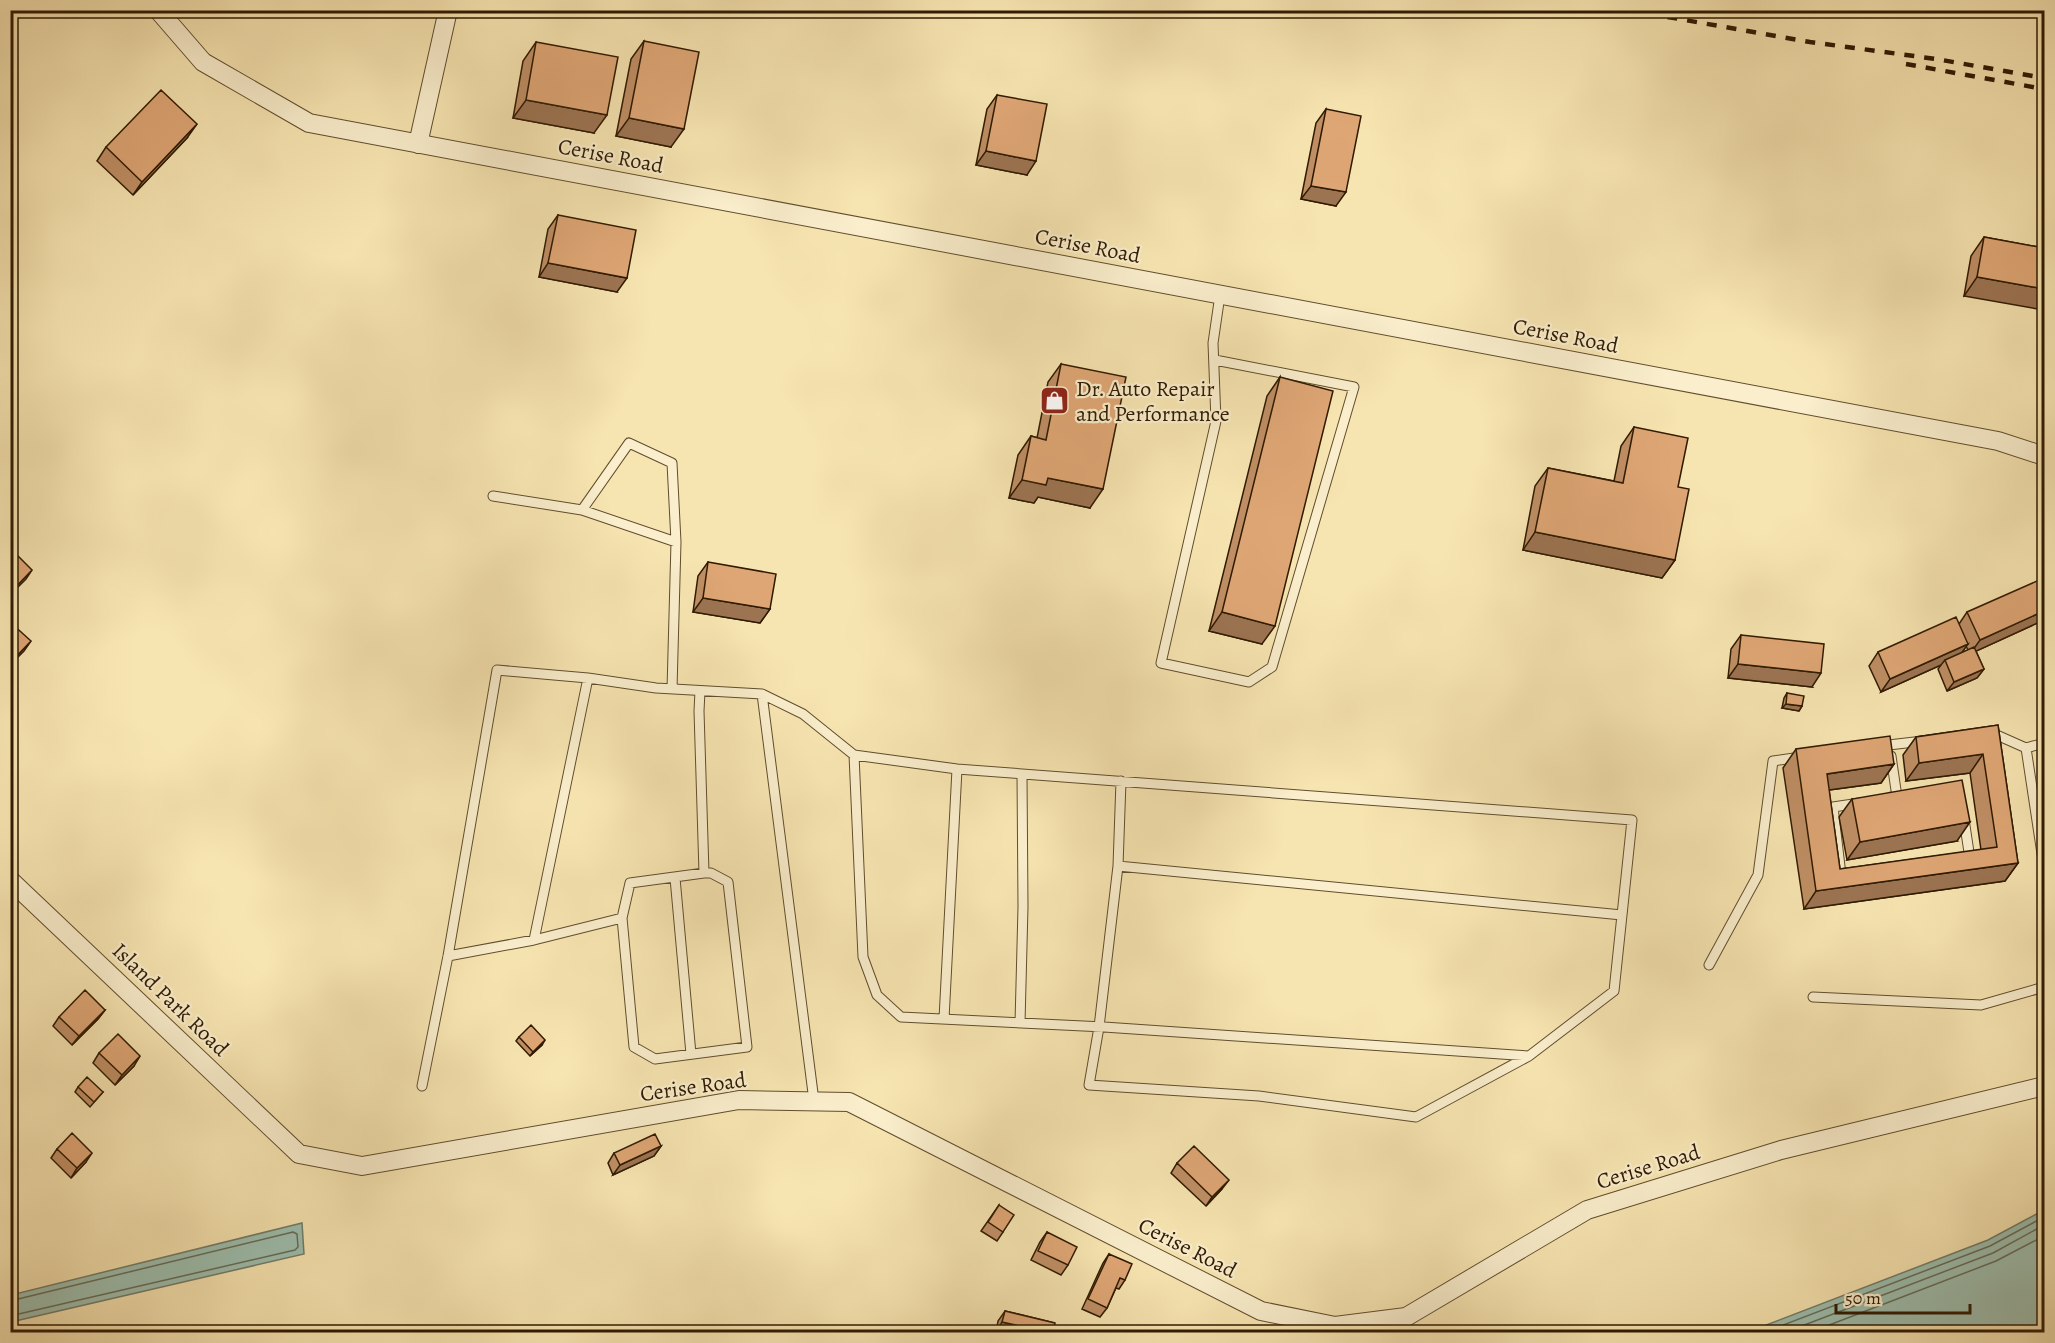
<svg xmlns="http://www.w3.org/2000/svg" width="2055" height="1343" font-family="Alegreya,serif">
	<style>
		.water { fill: #9dbfaf; stroke: #717d6a; stroke-width: 1.5 }
		.lines { fill: none; stroke-linecap: round; stroke-linejoin: round }
		.shore { stroke: #666c58; stroke-width: 1.5 }
		.lane-casing { stroke: #614d2e; stroke-width: 11 }
		.street-casing { stroke: #614d2e; stroke-width: 20 }
		.lane { stroke: #faeecc; stroke-width: 9 }
		.street { stroke: #faeecc; stroke-width: 18 }
		.rail { stroke: #2f1a02; stroke-width: 4.5; stroke-dasharray: 10 10; stroke-linecap: butt }
		.wall { fill: #c08f65; stroke: #2f1a02; stroke-width: 1.5; fill-rule: evenodd }
		.shaded-wall { fill: #9c7452; stroke: #2f1a02; stroke-width: 1.5 }
		.building { fill: #dfa675; stroke: #2f1a02; stroke-width: 1.5 }
		.labels { text-anchor: middle; stroke-width: 4.5; stroke-linejoin: round; paint-order: stroke }
		.street-label { font-size: 22px; fill: #2f1a02; stroke: #faeecc }
		.poi-label { font-size: 22px; fill: #2f1a02; stroke: #faeecc; text-anchor: start }
	</style>
	<rect width="100%" height="100%" fill="#f7e5b1"/>
	<filter id="stains"><feTurbulence type="fractalNoise" baseFrequency=".00333" numOctaves="4"/><feColorMatrix values="0 0 0 0 .2 0 0 0 0 .09 0 0 0 0 .02 0 0 0 .5 -.17"/></filter>
	<radialGradient id="worn" r=".72"><stop offset=".6" stop-color="#630" stop-opacity="0"/><stop offset="1" stop-color="#630" stop-opacity=".3"/></radialGradient>
	<path class="water" d="M2044,1210V1332H1748L1988,1240Z
		M302,1223L304,1254L11,1322V1295Z"/>
	<g class="lines">
		<path class="shore" d="M10,1301L293,1232L297,1234L298,1247L295,1250L10,1316
			M1765,1332L1990,1246L2044,1217
			M1786,1332L1993,1253L2044,1225
			M1811,1332L1996,1261L2044,1236"/>
		<defs>
			<path id="lane" d="M1215,360L1354,387L1272,667L1249,682L1161,663L1216,421L1213,343L1220,295
				M493,496L582,510L629,443L672,463L676,542L672,689
				M582,510L676,542
				M700,691L699,711L704,873
				M762,694L803,714L854,755L957,769L1632,820L1614,991L1529,1056L1104,1027L901,1017L877,995L863,957L854,755
				M1990,732L2026,748
				M2044,743L2026,748L2044,867
				M1880,746L1923,741
				M1891,797H1897L1891,756
				M1964,819L1970,859H1967
				M1118,866L1121,781
				M1846,874L1841,875L1833,807L1860,803
				M675,878L691,1054
				M534,940L588,678
				M448,956L534,940L622,918L634,1047L655,1059L747,1047L728,882L711,873H704L630,883L622,918
				M1709,965L1758,875L1773,761L1801,757
				M1813,997L1981,1005L2044,987
				M944,1019L957,769
				M1020,1023L1023,907L1022,774
				M1529,1056L1416,1117L1259,1096L1089,1085L1099,1027L1118,866L1622,915
				M422,1086L448,956L497,670L588,678L656,688L762,694L814,1101"/>
			<path id="street" d="M158,10L203,62L309,123L1998,441L2044,456
				M418,144L448,10
				M10,880L299,1154L362,1166L739,1100L849,1102L1261,1311L1335,1326L1406,1317L1587,1210L1781,1150L2044,1086"/>
		</defs>
		<use href="#lane" class="lane-casing"/>
		<use href="#street" class="street-casing"/>
		<use href="#lane" class="lane"/>
		<use href="#street" class="street"/>
		<path class="rail" d="M1628,10L1810,42L1936,59L2044,78
			M1906,64L2044,89"/>
	</g>
	<path class="wall" d="M644,41L671,147L616,136L631,59Z
		M536,42L594,133L513,118L523,61Z
		M997,95L1027,175L976,165L987,109Z
		M1326,109L1336,206L1301,199L1316,123Z
		M187,138L133,195L97,161L106,147Z
		M558,215L617,292L539,277L548,229Z
		M1984,237L2044,248L1964,296L1971,256Z
		M1061,364L1090,508L1038,497L1034,503L1009,498L1018,455L1031,436L1037,438L1048,382Z
		M1280,377L1262,644L1209,631L1267,396Z
		M1634,427L1678,487L1675,560L1662,578L1523,550L1535,486L1548,468L1614,481L1621,446Z
		M708,562L770,609L760,623L693,612L698,576Z
		M1967,612L2044,620L1976,651L1984,669L1977,678L1947,691L1938,669L1941,665L1881,692L1869,666L1878,652L1959,624ZM1966,646L1968,650L1961,653Z
		M1741,635L1812,687L1728,678L1731,649Z
		M1787,693L1802,706L1799,711L1782,708L1784,698Z
		M1998,725L2018,863L2005,881L1804,909L1783,768L1796,749L1894,764L1881,783L1829,790L1840,869L1981,850L1970,773L1906,781L1903,755L1916,737Z
		M1852,799L1957,841L1847,860L1839,817Z
		M105,1010L98,1019L72,1045L53,1026L59,1017Z
		M519,1037L542,1045L530,1056L516,1041Z
		M99,1053L134,1066L115,1085L93,1063Z
		M78,1087L103,1092L90,1107L75,1092Z
		M661,1146L654,1156L613,1175L608,1163L614,1153Z
		M57,1149L86,1162L71,1178L51,1158Z
		M1177,1163L1222,1189L1206,1206L1171,1173Z
		M999,1205L1003,1232L997,1241L981,1231Z
		M1047,1232L1068,1265L1061,1275L1031,1260L1040,1242Z
		M1109,1254L1125,1280L1119,1289L1116,1288L1107,1308L1100,1317L1082,1309L1103,1263Z
		M1005,1311L1055,1323L996,1332L998,1321Z"/>
	<path class="shaded-wall" d="M526,100L607,115L594,133L513,118Z
		M629,118L684,129L671,147L616,136Z
		M197,124L187,138L133,195L142,182Z
		M986,151L1036,161L1027,175L976,165Z
		M1311,186L1346,192L1336,206L1301,199Z
		M548,263L627,278L617,292L539,277Z
		M1977,277L2044,289V310L1964,296Z
		M1048,478L1103,489L1090,508L1038,497L1034,503L1009,498L1022,480Z
		M1535,532L1675,560L1662,578L1523,550Z
		M32,570L26,579L10,595V593Z
		M703,598L770,609L760,623L693,612Z
		M2044,611V620L1970,654L1980,640Z
		M1222,612L1275,626L1262,644L1209,631Z
		M31,641L24,651L10,665L11,662Z
		M1968,644L1958,658L1945,660L1941,665L1881,692L1890,679Z
		M1738,664L1821,673L1812,687L1728,678Z
		M1984,669L1977,678L1947,691L1954,682Z
		M1786,704L1802,706L1799,711L1782,708Z
		M1983,754L1970,773L1906,781L1919,763Z
		M1894,764L1881,783L1814,792L1827,774Z
		M1970,822L1957,841L1847,860L1860,842Z
		M2018,863L2005,881L1804,909L1816,891Z
		M105,1010L98,1019L72,1045L79,1036Z
		M545,1040L542,1045L530,1056L533,1052Z
		M140,1056L134,1066L115,1085L122,1075Z
		M661,1146L654,1156L613,1175L620,1165Z
		M92,1153L86,1162L71,1178L77,1168Z
		M1229,1180L1222,1189L1206,1206L1212,1197Z
		M1002,1322L1046,1332H996Z"/>
	<path class="building" d="M644,41L699,52L684,129L629,118Z
		M536,42L618,57L607,115L526,100Z
		M161,90L197,124L142,182L106,147Z
		M997,95L1047,104L1036,161L986,151Z
		M1326,109L1361,116L1346,192L1311,186Z
		M558,215L636,230L627,278L548,263Z
		M1984,237L2044,248V289L1977,277Z
		M1061,364L1126,377L1103,489L1048,478L1046,485L1022,480L1031,436L1046,440Z
		M1280,377L1333,391L1275,626L1222,612Z
		M1634,427L1688,438L1678,487L1689,489L1675,560L1535,532L1548,468L1623,483Z
		M10,548L32,570L10,593Z
		M708,562L776,574L770,609L703,598Z
		M2044,578V611L1980,640L1967,612Z
		M1956,617L1968,644L1890,679L1878,652Z
		M10,622L31,641L11,662H10Z
		M1741,635L1824,644L1821,673L1738,664Z
		M1974,647L1984,669L1954,682L1945,660Z
		M1787,693L1804,696L1802,706L1786,704Z
		M1998,725L2018,863L1816,891L1796,749L1890,736L1894,764L1827,774L1840,869L1997,847L1983,754L1919,763L1916,737Z
		M1962,780L1970,822L1860,842L1852,799Z
		M85,990L105,1010L79,1036L59,1017Z
		M531,1025L545,1040L533,1052L519,1037Z
		M118,1034L140,1056L122,1075L99,1053Z
		M87,1077L103,1092L94,1102L78,1087Z
		M72,1133L92,1153L77,1168L57,1149Z
		M655,1134L661,1146L620,1165L614,1153Z
		M1194,1146L1229,1180L1212,1197L1177,1163Z
		M999,1205L1014,1215L1003,1232L988,1222Z
		M1047,1232L1077,1247L1068,1265L1038,1251Z
		M1109,1254L1132,1264L1125,1280L1120,1278L1107,1308L1088,1299Z
		M1005,1311L1055,1323L1053,1332H1046L1002,1322Z"/>
	<defs>
		<symbol id="shop-square" viewBox="-11 -11 22 22"><rect x="-9" y="-9" width="18" height="18" rx="4" fill="#8f2418" stroke="#faeecc"/><path d="M-5-2.5h2.3a2.7 3.5 0 0 1 5.4 0H5L5.5 6h-11ZM-1.5-2.5h3a1.5 2.3 0 0 0-3 0Z" fill="#fff"/></symbol>
	</defs>
	<g fill-rule="evenodd">
		<use href="#shop-square" x="1038" y="384" width="33" height="33"/>
	</g>
	<g class="labels">
		<g class="street-label">
			<text transform="translate(611 155) rotate(11)" y="8">Cerise Road</text>
			<text transform="translate(1088 245) rotate(11)" y="8">Cerise Road</text>
			<text transform="translate(1566 335) rotate(11)" y="8">Cerise Road</text>
			<text transform="translate(171 999) rotate(44)" y="8">Island Park Road</text>
			<text transform="translate(693 1086) rotate(-8)" y="8">Cerise Road</text>
			<text transform="translate(1648 1166) rotate(-17)" y="8">Cerise Road</text>
			<text transform="translate(1188 1247) rotate(27)" y="8">Cerise Road</text>
		</g>
		<g class="poi-label">
			<text x="1076" y="396">Dr. Auto Repair<tspan x="1076" dy="25">and Performance</tspan></text>
		</g>
	</g>
	<rect width="2055" height="1343" fill="none" stroke="#f7e5b1" stroke-width="36"/>
	<rect x="12" y="12" width="2031" height="1319" fill="none" stroke="#2f1a02" stroke-width="3"/>
	<rect x="18" y="18" width="2019" height="1307" fill="none" stroke="#2f1a02" stroke-width="1.5"/>
	<path d="M1836 1304v9h134v-9" fill="none" stroke="#2f1a02" stroke-width="3"/>
	<text x="1845" y="1304" font-size="18" fill="#2f1a02" stroke="#faeecc" stroke-width="4.5" paint-order="stroke">50 m</text>
	<rect width="100%" height="100%" filter="url(#stains)"/>
	<rect width="100%" height="100%" fill="url(#worn)"/>
</svg>
